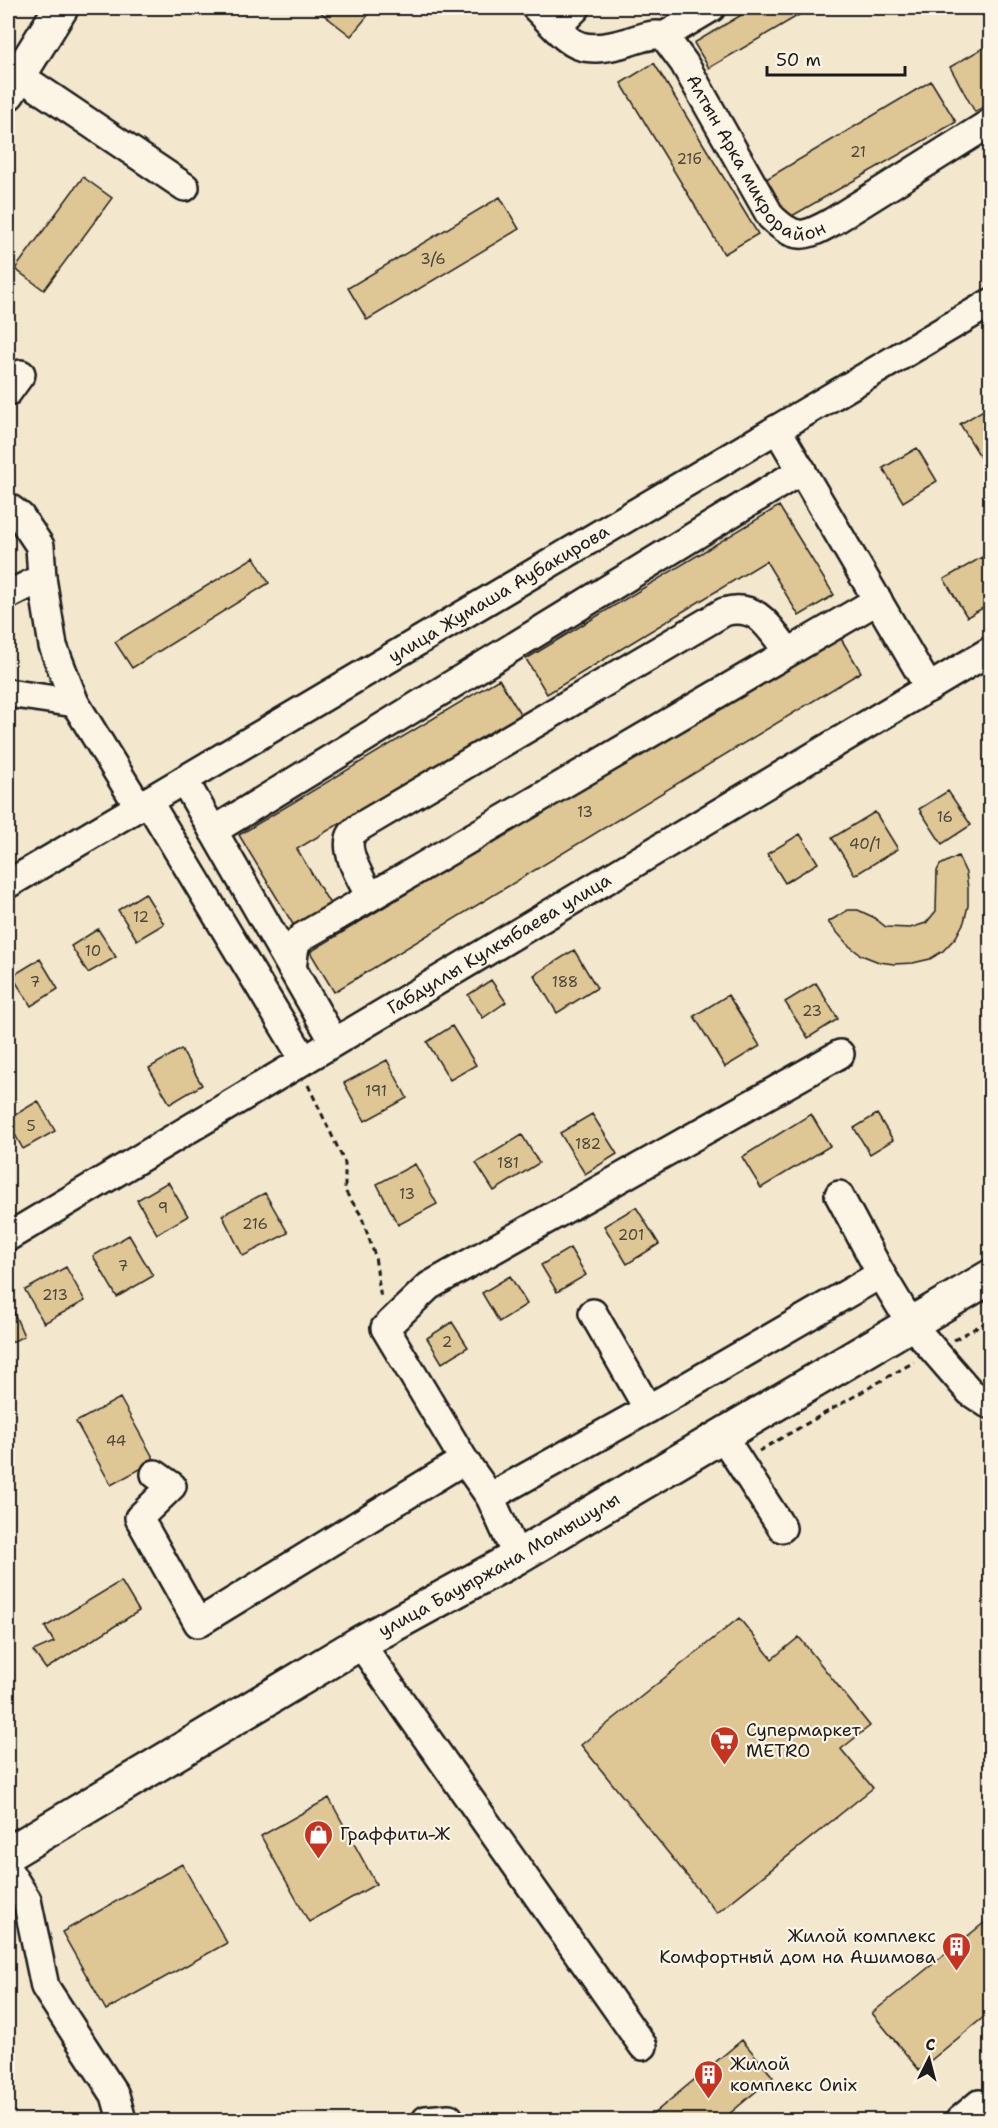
<svg xmlns="http://www.w3.org/2000/svg" width="998" height="2128" font-family="'Shantell Sans',sans-serif">
	<style>
		.building { fill: #dec695; stroke: #1c1c1c; stroke-width: 1.5 }
		.lines { fill: none; stroke-linecap: round; stroke-linejoin: round }
		.minor-casing { stroke: #1c1c1c; stroke-width: 32 }
		.major-casing { stroke: #1c1c1c; stroke-width: 38 }
		.path { stroke: #1c1c1c; stroke-width: 3; stroke-dasharray: 6 4.5; stroke-linecap: butt }
		.minor { stroke: #fcf5e5; stroke-width: 27 }
		.major { stroke: #fcf5e5; stroke-width: 33 }
		.labels { text-anchor: middle; stroke-width: 4.5; stroke-linejoin: round; paint-order: stroke }
		.number-label { font-size: 15px; fill: #4c463a }
		.street-label { font-size: 18px; fill: #1c1c1c; stroke: #fcf5e5 }
		.poi-label { font-size: 18px; fill: #1c1c1c; stroke: #fcf5e5; text-anchor: start }
	</style>
	<rect width="100%" height="100%" fill="#f3e7cd"/>
	<filter id="ink" filterUnits="userSpaceOnUse"><feTurbulence type="fractalNoise" baseFrequency=".0167" numOctaves="2"/><feDisplacementMap in="SourceGraphic" scale="12" xChannelSelector="R" yChannelSelector="G"/><feConvolveMatrix kernelMatrix="1 2 1 2 8 2 1 2 1" color-interpolation-filters="sRGB"/></filter>
	<g filter="url(#ink)">
		<path class="building" d="M315,8H374L351,36Z
			M753,8H811L709,68L694,43Z
			M990,44V103L975,112L950,67Z
			M654,63L758,234L724,254L621,83Z
			M931,81L956,122L785,220L763,181Z
			M83,177L112,198L44,290L15,269Z
			M500,197L519,229L367,320L348,288Z
			M990,406V456L983,461L960,424Z
			M917,448L937,481L903,502L883,468Z
			M779,506L834,595L799,616L766,561L547,694L526,659Z
			M254,557L269,583L132,668L115,642Z
			M982,557L990,571V604L967,617L944,579Z
			M837,632L861,672L334,992L310,952Z
			M499,679L521,715L297,849L330,904L294,926L239,835Z
			M948,791L971,825L942,844L919,809Z
			M875,812L898,849L855,875L832,838Z
			M800,834L818,863L785,883L767,854Z
			M958,856L966,873L968,888V906L964,922L956,937L943,951L930,959L913,963L894,964L879,962L861,955L848,945L828,922L848,910H858L873,917L886,927L910,928L926,923L936,911L937,871L940,865Z
			M145,893L164,924L137,940L118,910Z
			M98,929L116,957L88,973L71,946Z
			M574,950L597,988L557,1013L534,975Z
			M40,959L58,989L31,1006L12,976Z
			M491,980L506,1002L483,1018L468,995Z
			M816,983L838,1019L808,1038L785,1002Z
			M728,995L760,1046L725,1067L694,1016Z
			M452,1026L476,1065L450,1080L427,1042Z
			M181,1049L202,1085L170,1104L149,1068Z
			M387,1060L407,1098L365,1121L344,1083Z
			M38,1101L55,1131L23,1149L8,1122V1119Z
			M592,1114L617,1154L585,1174L560,1133Z
			M811,1114L830,1146L761,1188L742,1157Z
			M877,1114L893,1140L870,1154L854,1128Z
			M522,1135L539,1163L494,1191L476,1163Z
			M415,1164L437,1204L398,1225L377,1184Z
			M168,1182L188,1216L157,1234L137,1200Z
			M265,1193L288,1233L243,1256L222,1215Z
			M636,1207L659,1244L627,1264L604,1226Z
			M129,1235L153,1276L117,1297L93,1256Z
			M570,1248L586,1275L557,1292L541,1265Z
			M66,1267L85,1301L44,1323L25,1290Z
			M510,1276L527,1304L499,1322L482,1293Z
			M9,1301L24,1336L8,1344V1302Z
			M452,1322L468,1347L442,1363L427,1338Z
			M120,1398L155,1461L111,1485L76,1422Z
			M121,1581L139,1611L46,1669L33,1651L54,1642L45,1627Z
			M739,1618L772,1659L799,1637L870,1726L841,1749L873,1788L717,1913L581,1745Z
			M329,1798L376,1884L309,1922L261,1836Z
			M182,1864L227,1943L106,2010L62,1932Z
			M990,1918V2012L919,2070L872,2013Z
			M742,2040L773,2077L722,2120H646Z"/>
		<g class="lines">
			<defs>
				<g id="minor">
					<path id="s1" d="M536,8C571,43 575,57 628,42C640,38 652,33 664,36L684,63L771,217C795,240 804,238 832,222L990,123"/>
					<path d="M556,28L576,8"/>
					<path d="M664,36L711,8"/>
					<path d="M20,76L185,187"/>
					<path d="M8,392L21,374"/>
					<path d="M777,429L929,688"/>
					<path d="M8,507L20,516L40,546L42,578L53,646L75,703L139,807"/>
					<path d="M8,595L42,578"/>
					<path d="M8,693L75,703"/>
					<path d="M184,780L334,1042"/>
					<path d="M148,801L304,1060"/>
					<path d="M213,831L802,470"/>
					<path id="s2" d="M8,884L990,303"/>
					<path d="M370,897C363,882 342,850 352,834C354,831 360,827 363,825L724,612C758,602 770,629 788,652"/>
					<path d="M292,969L295,945L302,937L878,600"/>
					<path d="M839,1195L881,1274L911,1324L970,1392L988,1404"/>
					<path id="s3" d="M8,1237L990,651"/>
					<path d="M593,1313L648,1409"/>
					<path d="M722,1435L782,1528"/>
					<path d="M155,1474L172,1486L139,1518L198,1623L464,1460"/>
					<path d="M490,1497L648,1409L881,1274"/>
					<path d="M517,1557L490,1497L464,1460L385,1328L429,1286L840,1054"/>
					<path d="M360,1643L643,2046"/>
					<path d="M8,1870L27,1900L45,1987L115,2095L122,2120"/>
					<path d="M426,2120L449,2118L450,2120"/>
					<path d="M960,2120L979,2104"/>
				</g>
				<g id="major">
					<path d="M8,93L61,8"/>
					<path id="s4" d="M8,1854L360,1643L517,1557L990,1277"/>
				</g>
			</defs>
			<use href="#minor" class="minor-casing"/>
			<use href="#major" class="major-casing"/>
			<path class="path" d="M308,1085L345,1163V1191L361,1215L375,1256L381,1299
				M954,1340L990,1320
				M759,1451L914,1362"/>
			<use href="#minor" class="minor"/>
			<use href="#major" class="major"/>
		</g>
	</g>
	<defs>
		<symbol id="supermarket-pin" viewBox="-11 -11 22 30"><path d="M0 17L-7.5 6A9.5 9.5 0 1 1 7.5 6Z" fill="#c8321e" stroke="#fcf5e5"/><path d="M-6-5.5h2.5l.6 2H6L4.5 2H-2.5L-4.4-4H-6ZM-1.5 3.2a1.3 1.3 0 1 0 .1 0ZM3 3.2a1.3 1.3 0 1 0 .1 0Z" fill="#fff"/></symbol>
		<symbol id="shop-pin" viewBox="-11 -11 22 30"><path d="M0 17L-7.5 6A9.5 9.5 0 1 1 7.5 6Z" fill="#c8321e" stroke="#fcf5e5"/><path d="M-5-2.5h2.3a2.7 3.5 0 0 1 5.4 0H5L5.5 6h-11ZM-1.5-2.5h3a1.5 2.3 0 0 0-3 0Z" fill="#fff"/></symbol>
		<symbol id="building-pin" viewBox="-11 -11 22 30"><path d="M0 17L-7.5 6A9.5 9.5 0 1 1 7.5 6Z" fill="#c8321e" stroke="#fcf5e5"/><path d="M-4-6H4V6H1V3H-1V6H-4ZM-2.5-4.3h1.7v1.8h-1.7ZM.8-4.3h1.7v1.8H.8ZM-2.5-1h1.7V.8h-1.7ZM.8-1h1.7V.8H.8Z" fill="#fff"/></symbol>
	</defs>
	<g fill-rule="evenodd">
		<use href="#supermarket-pin" x="708" y="1724" width="33" height="45"/>
		<use href="#shop-pin" x="302" y="1818" width="33" height="45"/>
		<use href="#building-pin" x="940" y="1930" width="33" height="45"/>
		<use href="#building-pin" x="692" y="2058" width="33" height="45"/>
	</g>
	<g class="labels">
		<g class="number-label">
			<text x="858" y="157">21</text>
			<text x="689" y="164">21б</text>
			<text x="433" y="264">3/6</text>
			<text x="585" y="817">13</text>
			<text x="945" y="822">16</text>
			<text x="865" y="849">40/1</text>
			<text x="141" y="922">12</text>
			<text x="93" y="956">10</text>
			<text x="35" y="987">7</text>
			<text x="565" y="987">188</text>
			<text x="812" y="1016">23</text>
			<text x="376" y="1096">191</text>
			<text x="31" y="1131">5</text>
			<text x="588" y="1149">182</text>
			<text x="508" y="1168">181</text>
			<text x="407" y="1199">13</text>
			<text x="163" y="1213">9</text>
			<text x="255" y="1229">216</text>
			<text x="631" y="1240">201</text>
			<text x="123" y="1271">7</text>
			<text x="55" y="1300">213</text>
			<text x="447" y="1347">2</text>
			<text x="116" y="1446">44</text>
		</g>
		<g class="street-label">
			<text dy="6" stroke="none"><textPath href="#s1" startOffset="304">Алтын Арка микрорайон</textPath></text>
			<text dy="6" stroke="none"><textPath href="#s2" startOffset="570">улица Жумаша Аубакирова</textPath></text>
			<text dy="6" stroke="none"><textPath href="#s3" startOffset="572">Габдуллы Кулкыбаева улица</textPath></text>
			<text dy="6" stroke="none"><textPath href="#s4" startOffset="570">улица Бауыржана Момышулы</textPath></text>
		</g>
		<g class="poi-label">
			<text x="746" y="1736">Супермаркет<tspan x="746" dy="21">METRO</tspan></text>
			<text x="340" y="1840">Граффити-Ж</text>
			<text x="936" y="1942" text-anchor="end">Жилой комплекс<tspan x="936" dy="21">Комфортный дом на Ашимова</tspan></text>
			<text x="730" y="2070">Жилой<tspan x="730" dy="21">комплекс Onix</tspan></text>
		</g>
	</g>
	<rect width="998" height="2128" fill="none" stroke="#fcf5e5" stroke-width="30"/>
	<rect x="15" y="15" width="968" height="2098" fill="none" stroke="#1c1c1c" stroke-width="2" filter="url(#ink)"/>
	<g transform="translate(929 2059) rotate(6)" stroke="#fcf5e5" stroke-width="4.5" paint-order="stroke">
	<path d="M0-4.5L10 22L0 15L-10 22Z" fill="#1c1c1c"/>
	<text y="-9" font-size="16" font-weight="bold" text-anchor="middle" fill="#1c1c1c">С</text>
	</g>
	<path d="M767 66v9h138v-9" fill="none" stroke="#1c1c1c" stroke-width="3"/>
	<text x="776" y="66" font-size="18" fill="#1c1c1c" stroke="#fcf5e5" stroke-width="4.5" paint-order="stroke">50 m</text>
</svg>
